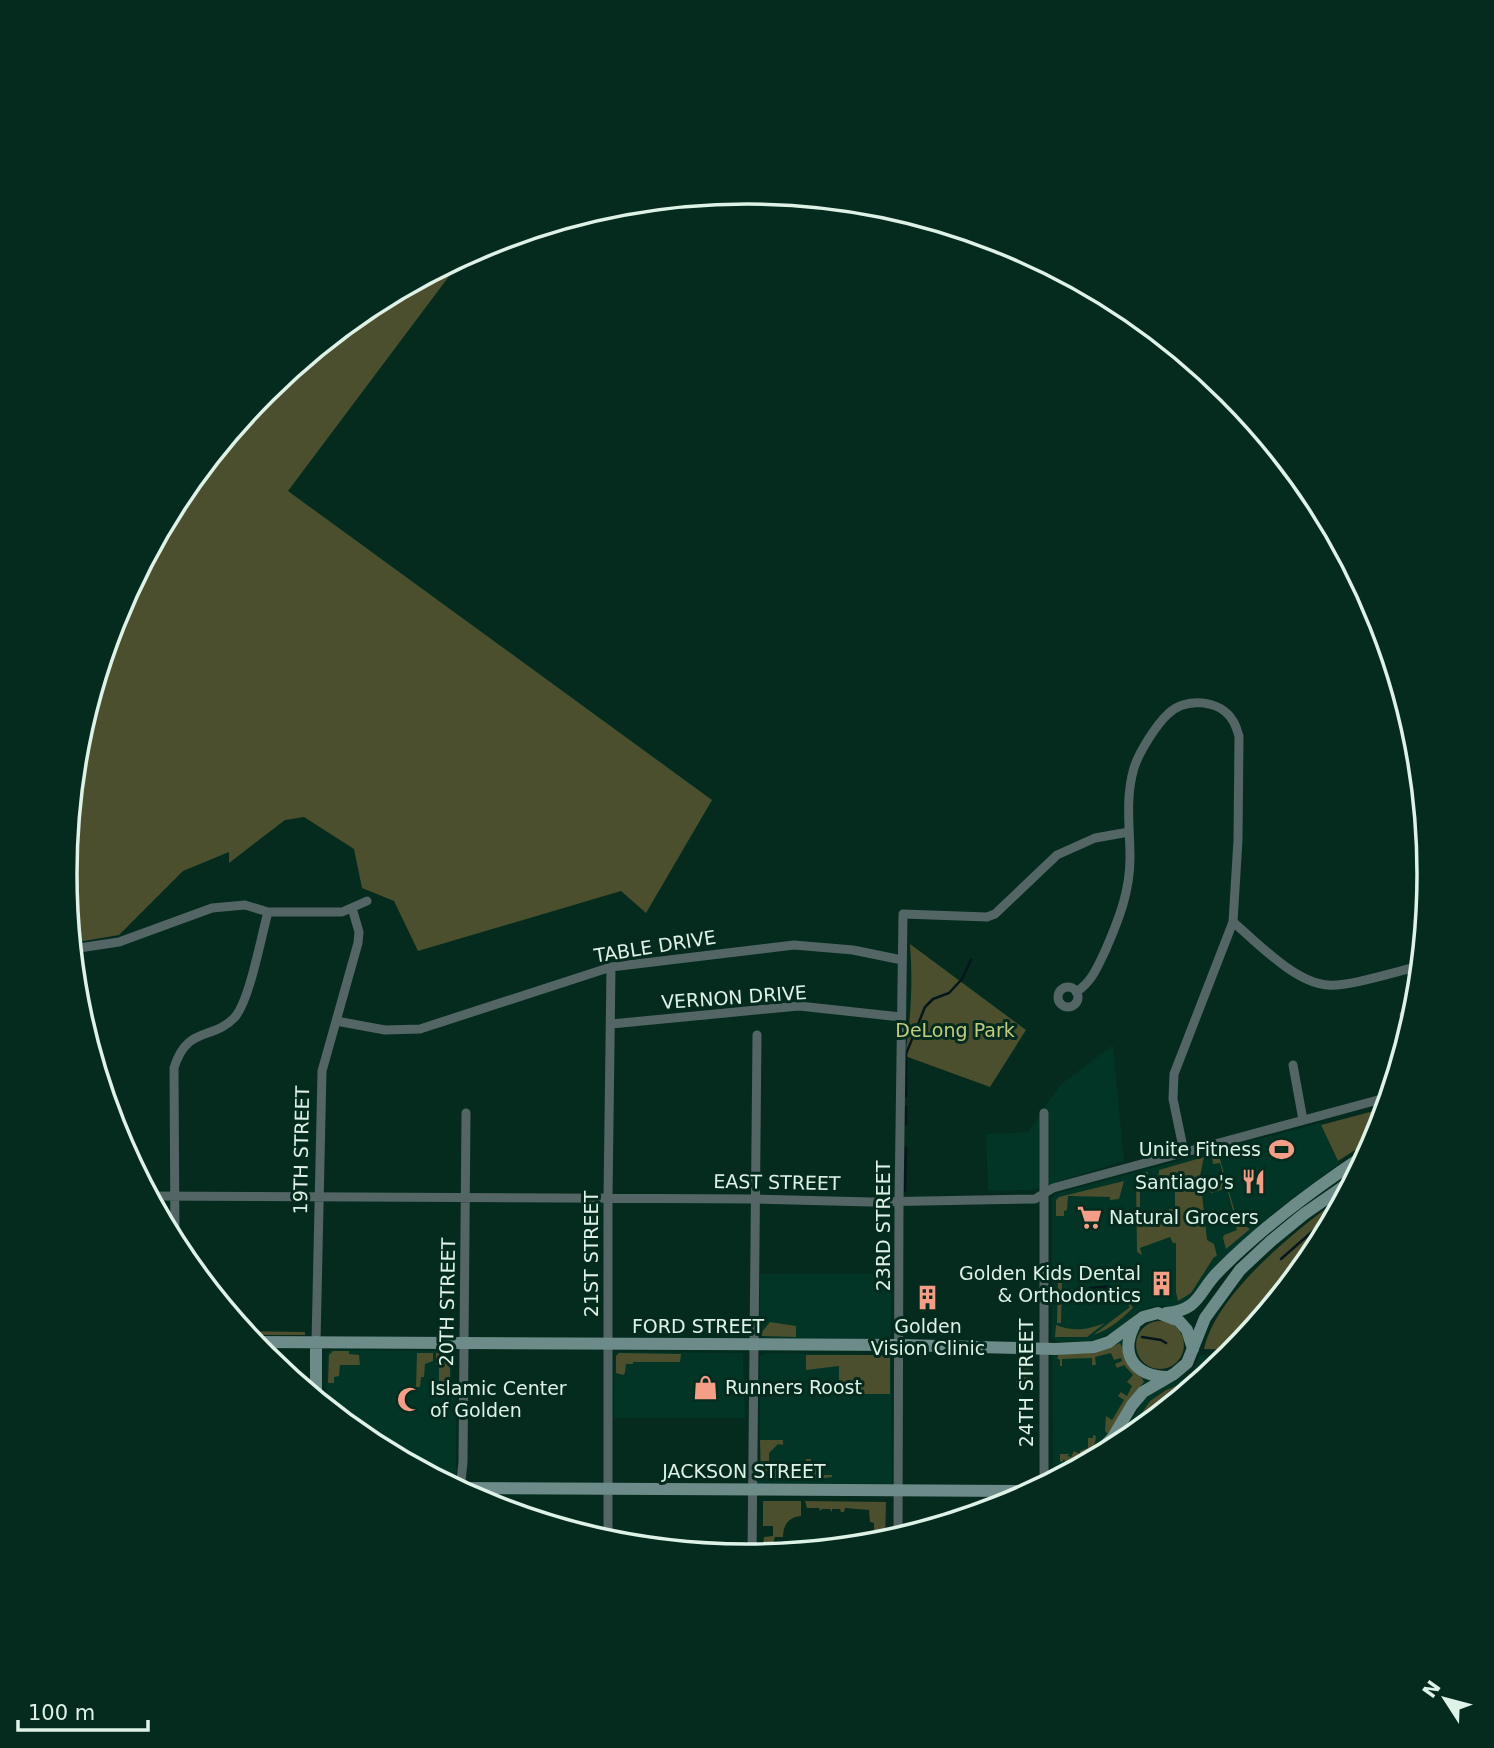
<svg xmlns="http://www.w3.org/2000/svg" width="1494" height="1748" font-family="'DejaVu Sans',sans-serif">
	<style>
		.built { fill: #023525 }
		.green { fill: #4b4f2d }
		.water { fill: #05171c }
		.lines { fill: none; stroke-linecap: round; stroke-linejoin: round }
		.stream { stroke: #05171c; stroke-width: 2.5 }
		.minor { stroke: #536564; stroke-width: 9 }
		.secondary { stroke: #6d8b89; stroke-width: 12 }
		.labels { text-anchor: middle; stroke-width: 6; stroke-linejoin: round; paint-order: stroke }
		.street-label { font-size: 19px; fill: #def2e8; stroke: #042b1e }
		.park-label { font-size: 19px; fill: #c2cb80; stroke: #042b1e }
		.poi-label { font-size: 19px; fill: #def2e8; stroke: #042b1e; text-anchor: end }
		.rim { fill: none; stroke: #def2e8; stroke-width: 3.5 }
	</style>
	<rect width="100%" height="100%" fill="#042b1e"/>
	<path class="built" d="M1113,1045L1124,1161L1032,1190L988,1191L986,1134L1028,1132L1060,1085Z
		M1320,1123L1339,1164L1276,1211L1216,1265L1185,1303L1173,1306H1153L1137,1313L1124,1326L1093,1341L1058,1342L1052,1338V1198L1055,1194Z
		M760,1274H891V1336L887,1339L763,1338L760,1335Z
		M1123,1340L1134,1372L1148,1381L1133,1395L1110,1433L1089,1454L1072,1470L1049,1482V1478L1053,1477L1052,1357L1055,1354L1109,1348Z
		M330,1350L454,1351L455,1358L452,1361V1390L456,1398V1482L443,1481L368,1441L327,1407V1354Z
		M617,1352L743,1353L745,1418H614L615,1357Z
		M765,1353L891,1355L892,1484L765,1483L763,1485L757,1483L760,1475V1356Z
		M1200,1355L1230,1356L1126,1441L1108,1451L1120,1438L1144,1400L1162,1387L1191,1375Z"/>
	<path class="green" d="M465,255L288,491L712,800L646,913L621,891L418,951L394,901L362,888L354,849L304,817L285,820L229,863V852L183,871L119,935L72,943L65,874L78,741L117,613L180,495L265,391L368,307Z
		M910,944L1026,1030L990,1087L905,1056C911,1019 913,981 910,944Z
		M1385,1108L1377,1136L1338,1161L1321,1125Z
		M1218,1152L1239,1227L1245,1226L1250,1229L1226,1249L1223,1238L1224,1235L1237,1230L1233,1217L1228,1218L1234,1214L1227,1188L1211,1193L1210,1186L1225,1181L1220,1163L1213,1164L1212,1156Z
		M1204,1157L1200,1176L1207,1240L1214,1244L1217,1256L1214,1257L1191,1293L1178,1301L1176,1292V1243H1173L1170,1237L1140,1248L1142,1255L1137,1252L1136,1179L1139,1174L1148,1172V1179L1140,1180V1218L1168,1219L1169,1209H1175V1180H1158L1159,1170Z
		M1124,1181L1119,1199L1110,1200V1197L1068,1196L1067,1210L1064,1211V1216H1056V1200L1059,1197Z
		M1346,1194L1314,1253L1233,1352L1232,1350L1204,1349C1216,1293 1300,1226 1346,1194Z
		M1068,1278V1280H1062L1061,1323H1057L1058,1279Z
		M1128,1300L1133,1308C1120,1320 1111,1329 1093,1335L1130,1307L1126,1302Z
		M1136 1345a24 24 0 1 1 48 0a24 24 0 1 1-48 0Z
		M770,1322L796,1326V1337L762,1336L761,1333Z
		M1105,1323L1087,1337H1055L1056,1325C1074,1332 1086,1330 1105,1323Z
		M244,1331L305,1332V1335H247Z
		M1120,1343L1134,1372L1142,1378L1144,1382L1133,1395L1108,1434L1105,1431L1106,1416L1112,1420L1124,1400L1118,1396L1121,1392L1127,1396L1132,1386L1127,1382L1133,1375L1124,1365L1117,1368L1115,1364L1122,1361L1121,1358L1114,1360L1111,1353L1095,1357L1096,1365H1092V1358L1062,1359V1366H1060V1360L1057,1358L1059,1353L1109,1348Z
		M333,1351H349V1354L359,1355L360,1365H340L339,1376L334,1377V1383H328L329,1355Z
		M417,1353H433V1361L425,1364L424,1377H421L420,1387H416Z
		M436,1353H450V1385L439,1384V1365H436Z
		M619,1353L681,1354L680,1362H633V1364H626L625,1373L623,1375L616,1373V1356Z
		M806,1355H886L890,1358V1394H847V1388H839V1366L806,1370Z
		M1030,1361V1388H1016V1362Z
		M1186,1382L1196,1384L1121,1444L1150,1401L1166,1390Z
		M1093,1435L1096,1436C1095,1457 1071,1471 1055,1479L1066,1463L1064,1459L1066,1456L1062,1462L1060,1461V1454H1070L1067,1456L1071,1457L1074,1451L1080,1454V1451L1088,1448V1438H1093Z
		M760,1440H783V1445L778,1444L769,1453V1464L775,1467L805,1468L806,1459H811V1465H818V1475H832V1477L816,1479L761,1478Z
		M763,1501H801V1516C788,1517 783,1526 783,1537H775L772,1546L763,1545L764,1537L773,1536V1526H763Z
		M805,1501L886,1502L885,1542L874,1544V1538H872L874,1535V1523L870,1522L869,1510L845,1508L844,1512H841L840,1509H832V1512L830,1509H822L820,1511L819,1508H807Z"/>
	<path class="water" d="M1109,1285H1112L1111,1292L1091,1301L1087,1299L1089,1287Z"/>
	<g class="lines">
		<path class="stream" d="M906,1096V1054L925,1007L933,999L949,993L962,979L971,960
			M906,1124V1107
			M905,1191L906,1148
			M1281,1259L1322,1223L1334,1215
			M1142,1337L1161,1340L1166,1343"/>
		<path class="minor" d="M1233,922C1258,943 1295,983 1328,985C1348,987 1398,971 1420,966
			M72,949L119,942L212,908L245,905L268,912H342L367,901
			M1058 997a10 10 0 1 1 20 0a10 10 0 1 1-20 0Z
			M1076,992C1092,982 1098,966 1106,949C1119,919 1130,891 1130,858C1130,827 1125,798 1134,768C1139,752 1156,725 1168,714C1185,697 1220,699 1233,721C1236,725 1237,731 1239,736L1238,840L1233,922L1174,1074L1173,1099L1184,1152
			M1404,1015L1408,1033
			M336,1021L385,1030L420,1029L611,967L794,945L853,950L902,960
			M611,1024L799,1006L901,1017
			M1293,1065L1303,1120
			M149,1196L756,1199L871,1202L1035,1199L1053,1188L1389,1097
			M175,1245L174,1068C187,1025 213,1041 235,1017C250,999 261,937 268,912
			M316,1342L322,1071L358,943L359,932L352,908
			M1044,1485V1113
			M460,1491L463,1462L466,1113
			M898,1538L899,1201L903,914L987,917L995,914L1057,855L1095,838L1129,832
			M608,1541V1198L611,967
			M752,1556L757,1035"/>
		<path class="secondary" d="M1166,1313C1200,1310 1198,1292 1218,1272C1263,1226 1315,1188 1368,1153
			M1134,1326C1119,1356 1136,1376 1167,1377
			M253,1342L900,1345L1055,1349L1094,1347L1109,1342L1143,1317L1158,1313L1179,1321L1187,1330L1193,1349
			M316,1399V1342
			M1092,1460L1113,1437L1132,1405L1143,1392L1174,1374L1187,1363L1205,1318L1240,1270L1271,1241L1304,1214L1353,1180
			M455,1488L1032,1491"/>
	</g>
	<defs>
		<symbol id="stadium-bare" viewBox="-9 -9 18 18"><path d="M0-5a6.5 5 0 1 0 0 10a6.5 5 0 1 0 0-10ZM-3.5-1.8h7v3.6h-7Z" fill="#f49e88" stroke="#042b1e" stroke-width="2.5" paint-order="stroke"/></symbol>
		<symbol id="restaurant-bare" viewBox="-9 -9 18 18"><path d="M-5-6h1v4h1v-4h1v4h1v-4h1v5L-1.5 .5V6h-2V.5L-5-1ZM5-6V6H3V1.5H1.5Q1.5-4 5-6Z" fill="#f49e88" stroke="#042b1e" stroke-width="2.5" paint-order="stroke"/></symbol>
		<symbol id="supermarket-bare" viewBox="-9 -9 18 18"><path d="M-6-5.5h2.5l.6 2H6L4.5 2H-2.5L-4.4-4H-6ZM-1.5 3.2a1.3 1.3 0 1 0 .1 0ZM3 3.2a1.3 1.3 0 1 0 .1 0Z" fill="#f49e88" stroke="#042b1e" stroke-width="2.5" paint-order="stroke"/></symbol>
		<symbol id="building-bare" viewBox="-9 -9 18 18"><path d="M-4-6H4V6H1V3H-1V6H-4ZM-2.5-4.3h1.7v1.8h-1.7ZM.8-4.3h1.7v1.8H.8ZM-2.5-1h1.7V.8h-1.7ZM.8-1h1.7V.8H.8Z" fill="#f49e88" stroke="#042b1e" stroke-width="2.5" paint-order="stroke"/></symbol>
		<symbol id="shop-bare" viewBox="-9 -9 18 18"><path d="M-5-2.5h2.3a2.7 3.5 0 0 1 5.4 0H5L5.5 6h-11ZM-1.5-2.5h3a1.5 2.3 0 0 0-3 0Z" fill="#f49e88" stroke="#042b1e" stroke-width="2.5" paint-order="stroke"/></symbol>
		<symbol id="mosque-bare" viewBox="-9 -9 18 18"><path d="M3.5-4.9A6 6 0 1 0 3.5 4.9A5 5 0 1 1 3.5-4.9Z" fill="#f49e88" stroke="#042b1e" stroke-width="2.5" paint-order="stroke"/></symbol>
	</defs>
	<g fill-rule="evenodd">
		<use href="#stadium-bare" x="1264" y="1132" width="35" height="35"/>
		<use href="#restaurant-bare" x="1236" y="1164" width="35" height="35"/>
		<use href="#supermarket-bare" x="1072" y="1200" width="35" height="35"/>
		<use href="#building-bare" x="1144" y="1266" width="35" height="35"/>
		<use href="#building-bare" x="910" y="1280" width="35" height="35"/>
		<use href="#shop-bare" x="688" y="1370" width="35" height="35"/>
		<use href="#mosque-bare" x="392" y="1382" width="35" height="35"/>
	</g>
	<g class="labels">
		<g class="street-label">
			<text transform="translate(655 946) rotate(-9)" y="7">TABLE DRIVE</text>
			<text transform="translate(734 997) rotate(-4)" y="7">VERNON DRIVE</text>
			<text transform="translate(301 1150) rotate(-89)" y="7">19TH STREET</text>
			<text transform="translate(777 1182) rotate(1)" y="7">EAST STREET</text>
			<text transform="translate(883 1226) rotate(-90)" y="7">23RD STREET</text>
			<text transform="translate(591 1254) rotate(-90)" y="7">21ST STREET</text>
			<text transform="translate(447 1302) rotate(-89)" y="7">20TH STREET</text>
			<text x="698" y="1333">FORD STREET</text>
			<text transform="translate(1026 1383) rotate(-90)" y="7">24TH STREET</text>
			<text x="744" y="1478">JACKSON STREET</text>
		</g>
		<g class="park-label">
			<text x="955" y="1037">DeLong Park</text>
		</g>
		<g class="poi-label">
			<text x="1261" y="1156">Unite Fitness</text>
			<text x="1234" y="1189">Santiago's</text>
			<text x="1109" y="1224" text-anchor="start">Natural Grocers</text>
			<text x="1141" y="1280">Golden Kids Dental<tspan x="1141" dy="22">&amp; Orthodontics</tspan></text>
			<text x="928" y="1333" text-anchor="middle">Golden<tspan x="928" dy="22">Vision Clinic</tspan></text>
			<text x="725" y="1394" text-anchor="start">Runners Roost</text>
			<text x="430" y="1395" text-anchor="start">Islamic Center<tspan x="430" dy="22">of Golden</tspan></text>
		</g>
	</g>
	<path d="M0 0H1494V1748H0ZM77 874a670 670 0 1 1 1340 0a670 670 0 1 1-1340 0Z" fill="#042b1e" fill-rule="evenodd"/>
	<path class="rim" d="M77 874a670 670 0 1 1 1340 0a670 670 0 1 1-1340 0Z"/>
	<g transform="translate(1445 1699) rotate(306)" stroke="#042b1e" stroke-width="5" paint-order="stroke">
	<path d="M0-5L12 26L0 18L-12 26Z" fill="#def2e8"/>
	<text y="-10" font-size="19" font-weight="bold" text-anchor="middle" fill="#def2e8">N</text>
	</g>
	<path d="M18 1720v10h130v-10" fill="none" stroke="#def2e8" stroke-width="3.5"/>
	<text x="28" y="1720" font-size="21" fill="#def2e8" stroke="#042b1e" stroke-width="5" paint-order="stroke">100 m</text>
</svg>
